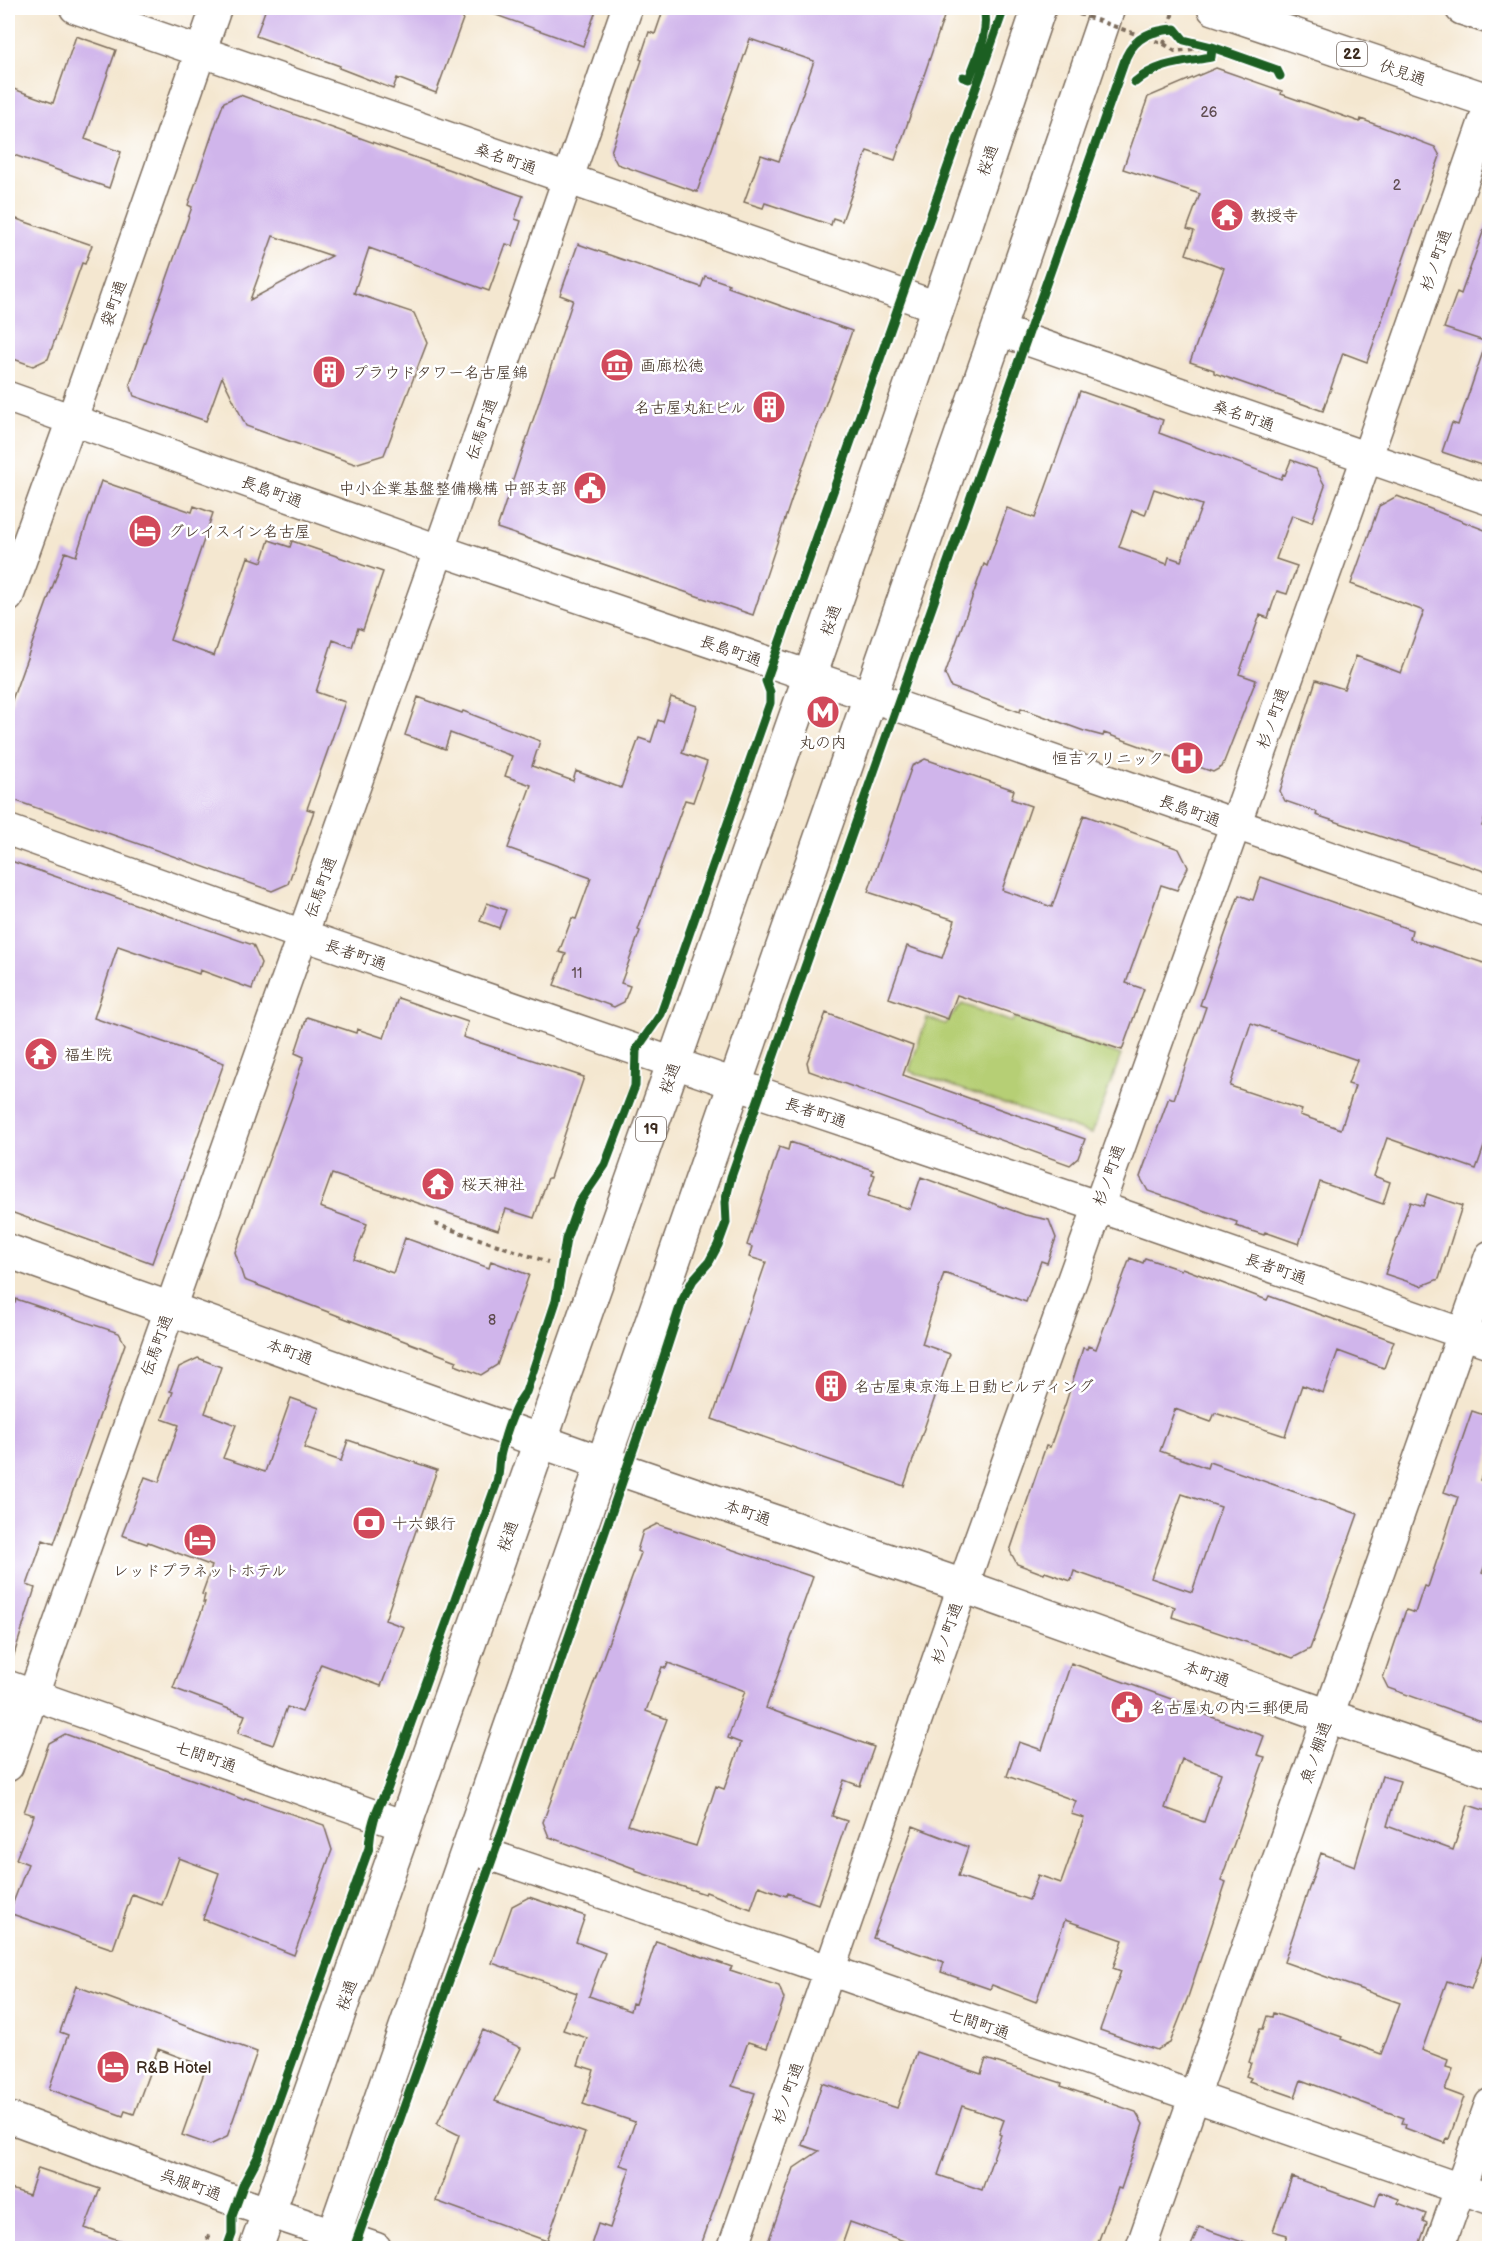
<svg xmlns="http://www.w3.org/2000/svg" width="1497" height="2256" font-family="'Balsamiq Sans','Klee One',sans-serif">
	<style>
		.green { fill: #b6cf75; stroke: #787c4a; stroke-width: 1.5 }
		.building { fill: #d0b5eb; fill-rule: evenodd }
		.lines { fill: none; stroke-linecap: round; stroke-linejoin: round }
		.street-casing { stroke: #7c6c5c; stroke-width: 33 }
		.secondary-casing { stroke: #7c6c5c; stroke-width: 36 }
		.highway-casing { stroke: #7c6c5c; stroke-width: 36 }
		.path { stroke: #7c6c5c; stroke-width: 4; stroke-dasharray: 4.5 4.5; stroke-linecap: butt }
		.street { stroke: #fff; stroke-width: 30 }
		.secondary { stroke: #fff; stroke-width: 33 }
		.highway { stroke: #fff; stroke-width: 33 }
		.path-bridge { stroke: #7c6c5c; stroke-width: 4; stroke-dasharray: 4.5 4.5; stroke-linecap: butt }
		.cycleway-casing { stroke: #fff; stroke-width: 13 }
		.cycleway { stroke: #1b5e20; stroke-width: 9 }
		.labels { text-anchor: middle; stroke-width: 5; stroke-linejoin: round; paint-order: stroke }
		.number-label { font-size: 14px; fill: #604d51 }
		.shield { fill: #fff; stroke: #766a62; stroke-width: 1.5 }
		.shield-label { font-size: 15px; font-weight: bold; fill: #3b2a1e }
		.street-label { font-size: 16px; fill: #3b2a1e; stroke: #fff }
		.poi-label { font-size: 16px; fill: #3b2a1e; stroke: #fff; text-anchor: start }
	</style>
	<rect width="100%" height="100%" fill="#fff"/>
	<filter id="ink" filterUnits="userSpaceOnUse"><feTurbulence type="fractalNoise" baseFrequency=".0167" numOctaves="2"/><feDisplacementMap in="SourceGraphic" scale="12" xChannelSelector="R" yChannelSelector="G"/><feConvolveMatrix kernelMatrix="1 2 1 2 8 2 1 2 1" color-interpolation-filters="sRGB"/></filter>
	<filter id="wash" filterUnits="userSpaceOnUse"><feTurbulence type="fractalNoise" baseFrequency=".008" numOctaves="4" result="noise"/><feDisplacementMap in="SourceGraphic" scale="24" xChannelSelector="R" yChannelSelector="G"/><feGaussianBlur stdDeviation="1.35" result="paint"/><feColorMatrix in="noise" values="0 0 0 0 0 0 0 0 0 0 0 0 0 0 0 0 0 1.4 0 .05"/><feComposite in="paint" operator="in"/></filter>
	<g filter="url(#wash)">
		<rect width="100%" height="100%" fill="#f4e7d0"/>
		<path class="green" d="M962,1004L1012,1022L1014,1017L1121,1055L1092,1134L909,1071L927,1018L945,1024Z"/>
		<g id="blocks">
			<path class="building" d="M266,8H467L436,93L397,78L393,89L339,68L340,66L256,36Z
				M482,8H597L583,46L482,10Z
				M664,8H947L895,160L867,151L842,221L833,218L831,225L765,203L763,208L744,202L761,155L779,161L814,61L750,39L697,192L617,164L611,152L642,60L640,59L649,32L655,34Z
				M76,36L116,50L85,139L121,152L109,188L8,153V87L53,103Z
				M1216,68L1282,91L1281,94L1360,122L1361,119L1435,147L1440,156L1367,362L1343,353L1323,411L1214,373V370L1190,362L1224,268L1186,254L1194,231L1187,229L1200,194L1123,169L1148,97Z
				M240,95L523,196L515,219L521,221L513,246L506,244L489,291L369,248L354,293L414,313L427,343L384,455L355,464L246,426L222,377L206,421L134,396L130,384L192,207L188,205L217,120L224,102ZM273,236L332,256L250,300Z
				M8,216L92,245L85,264L82,263L48,359L33,366L8,357Z
				M1487,221L1490,222V343L1444,328L1457,292L1461,294Z
				M578,244L701,287L705,276L729,284L728,287L852,331L796,486L753,615L497,528L573,300L560,295Z
				M1486,343L1490,344V468L1442,452L1452,423L1458,425Z
				M1080,391L1163,420L1159,433L1281,479L1283,474L1285,475L1291,460L1316,469L1325,486L1312,522L1292,515L1276,559L1297,566L1287,594L1277,591L1268,618L1260,615L1239,674L1256,680L1222,767L1213,772L1104,733L1103,736L1084,731L1021,708L1020,712L951,687L945,674L984,564L987,566L1007,508L1035,518ZM1154,489L1202,505L1181,561L1169,557L1167,564L1119,547L1132,510L1145,515Z
				M101,481L192,512L194,506L213,513L170,640L214,656L248,557L262,562L269,540L290,547L292,541L383,572L363,630L358,628L352,647L333,640L316,692L345,702L307,809L314,811L288,884L272,891L8,798V711L65,552L76,556Z
				M1397,496L1490,532V803L1482,826L1490,828V873L1316,815L1317,812L1285,801L1280,791L1316,680L1344,689L1356,656L1401,673L1424,611L1351,584L1379,506Z
				M418,697L462,713L463,711L540,741L532,766L573,781L576,771L621,788L639,738L651,742L658,720L663,722L671,697L697,706L682,753L707,762L693,802L685,800L638,930L640,931L621,983L630,986L624,1002L614,1007L554,985L566,954L559,952L572,918L576,919L591,878L508,848L531,785L505,776L512,756L450,733L445,749L405,735Z
				M925,759L1014,790L1011,799L1031,806L1002,890L1052,907L1084,815L1179,849L1188,867L1177,890L1161,885L1126,983L1144,989L1122,1050L957,995L948,1019L889,998L907,946L942,958L955,920L868,892L912,766Z
				M8,860L253,945L261,963L252,989L200,970L199,974L118,946L94,1018L224,1063L152,1263L8,1211Z
				M1261,877L1412,930L1410,939L1490,965V1130L1476,1169L1387,1138L1374,1176L1390,1182L1383,1204L1320,1182L1299,1244L1265,1232L1264,1235L1236,1226L1237,1222L1148,1191L1140,1177L1169,1097L1174,1099L1206,1007L1200,1005L1239,895L1253,900ZM1251,1023L1357,1060L1348,1084L1355,1086L1341,1129L1300,1115L1302,1110L1230,1086Z
				M487,903L506,910L499,928L480,921Z
				M398,998L468,1022L463,1037L584,1077L550,1178H548L534,1218L506,1209L498,1230L332,1174L320,1207L367,1224L354,1259L393,1273L405,1238L489,1268L491,1261L529,1275L497,1365L481,1375L455,1365L457,1361L244,1280L235,1252L293,1094L292,1093L304,1057L295,1053L307,1017L356,1033L357,1029L384,1038Z
				M826,1013L913,1046L903,1075L1085,1139L1078,1158L1070,1165L809,1071L807,1062Z
				M790,1142L873,1170L872,1174L875,1175L868,1196L910,1209L921,1177L1025,1215L1049,1220L1056,1238L1047,1263L1041,1261L1026,1302L944,1273L922,1344L950,1354L904,1486L712,1419L766,1262L749,1257L752,1247L747,1245L779,1147L788,1150Z
				M1427,1194L1462,1206L1439,1279L1421,1286L1385,1274L1410,1202L1423,1206Z
				M1130,1258L1143,1263L1145,1258L1181,1270L1182,1268L1267,1300L1269,1296L1394,1341L1384,1368L1338,1351L1323,1393L1302,1385L1285,1436L1215,1413L1211,1422L1175,1409L1160,1451L1207,1468L1209,1462L1358,1514L1310,1649L1293,1658L1172,1617L1175,1607L1074,1571L1071,1581L1045,1572L1044,1574L1017,1564L1010,1551L1046,1446L1050,1447L1066,1402L1083,1348L1087,1349L1088,1346L1096,1349ZM1182,1494L1221,1507L1192,1592L1151,1578Z
				M16,1299L119,1333L125,1344L54,1544L43,1540L27,1585L35,1588L12,1661H8V1300L15,1303Z
				M198,1358L221,1367L205,1413L236,1425L223,1458L265,1472L291,1398L319,1408L304,1448L341,1461L348,1440L437,1470L385,1620L404,1627L381,1686L321,1664L302,1712L287,1707L273,1745L238,1733L245,1715L173,1688L205,1602H203L205,1595L202,1594L212,1566L148,1542L147,1544L122,1535L145,1477L159,1482L179,1425L162,1419L173,1392L170,1391L179,1367Z
				M1472,1411L1490,1417V1454L1480,1480L1490,1484V1551L1482,1573L1490,1576V1619L1484,1636L1490,1638V1724L1388,1688L1383,1678L1406,1610L1415,1613L1424,1586L1428,1587L1458,1497L1444,1492Z
				M657,1524L813,1577L766,1708L874,1747L860,1786L844,1780L832,1816L847,1821L818,1904L787,1893L786,1896L759,1886L751,1909L706,1892L705,1894L635,1871L636,1869L549,1837L543,1822L641,1553L637,1551L643,1531ZM668,1663L745,1691L728,1738L741,1743L724,1789L716,1786L696,1846L628,1825L667,1719L646,1711L662,1667L666,1668Z
				M1071,1663L1199,1709L1198,1712L1264,1736L1257,1755L1265,1757L1221,1880L1226,1882L1188,1997L1170,2043L1157,2050L1100,2030L1121,1971L1113,1968L1123,1940L1065,1920L1036,2002L992,1985L990,1989L941,1972L944,1962L873,1938L913,1826L968,1847L958,1876L1029,1900L1038,1875L1061,1883L1084,1818L1071,1814L1076,1801L1007,1776L1019,1742L1042,1750ZM1182,1759L1221,1773L1204,1822L1165,1808Z
				M65,1734L205,1784L244,1800L245,1798L324,1825L332,1850L294,1955L203,1919L219,1873L179,1858L162,1905L132,1894L113,1949L9,1913L28,1864L16,1859L34,1815L24,1812L49,1743Z
				M1382,1776L1400,1781L1387,1826L1453,1850L1468,1805L1490,1812V1935L1471,1989L1447,1981L1422,2050L1448,2060L1446,2067L1453,2069L1445,2090L1464,2097L1449,2139L1447,2138L1445,2143L1405,2128L1406,2124L1402,2123L1404,2118L1301,2080L1295,2097L1249,2081L1251,2078L1246,2076L1251,2063L1249,2062L1260,2029H1263L1267,2016L1272,2017L1273,2013L1342,2037L1341,2039L1381,2054L1400,2003L1284,1962L1321,1853L1355,1866Z
				M529,1897L585,1916L576,1942L605,1953L589,1996L630,2011L632,2003L635,2004L656,1941L732,1967L730,1970L779,1986L784,1999L767,2048L748,2042L732,2086L755,2093L700,2248H590L598,2224L610,2228L630,2168L620,2165L635,2122L583,2104L594,2070L578,2065L587,2038L563,2030L577,1993L492,1963L512,1906Z
				M76,1986L257,2052L227,2137L210,2145L182,2135L206,2067L158,2049L134,2114L125,2111L123,2116L49,2089L68,2035L60,2032Z
				M483,2030L521,2048L495,2101L585,2133L547,2241L436,2201L459,2135L437,2124Z
				M917,2052L981,2074L986,2059L1062,2083L1061,2086L1136,2112L1143,2124L1121,2189L1118,2188L1096,2248H924L850,2222L841,2248H766L794,2168L819,2151L802,2145L822,2083L897,2108ZM962,2106L1004,2120L999,2134L1001,2135L982,2190L938,2175Z
				M38,2168L100,2189L85,2228L135,2246L134,2248H8V2188L29,2195Z
				M1292,2177L1375,2207L1380,2192L1399,2199L1398,2203L1426,2214L1423,2221L1427,2223L1418,2248H1297L1284,2244L1287,2235L1273,2231Z
				M1199,2227L1251,2245V2248H1190Z"/>
		</g>
	</g>
	<g filter="url(#ink)">
		<use href="#blocks" fill-opacity="0" stroke="#7c6c5c" stroke-width="1.5"/>
		<g class="lines">
			<defs>
				<path id="street" d="M75,8L938,307
					M998,330L1490,500
					M8,397L439,550L869,696L1490,913
					M8,597L72,419L216,8
					M8,830L303,935L761,1093L1097,1206L1490,1343
					M8,1686L405,1826
					M8,1766L451,516L627,8
					M469,1848L829,1970L1490,2199
					M8,2117L238,2202L376,2248
					M733,2248L978,1543L1367,457L1490,104
					M1141,2248L1490,1256
					M1439,2248L1490,2104"/>
				<path id="secondary" d="M8,1251L602,1463L963,1586L1328,1716L1490,1771"/>
				<path id="highway" d="M1214,8L1490,101
					M1462,8L1490,17
					M256,2248L810,676L938,307L1039,8
					M329,2248L998,330L1108,8"/>
			</defs>
			<use href="#street" class="street-casing"/>
			<use href="#secondary" class="secondary-casing"/>
			<use href="#highway" class="highway-casing"/>
			<path class="path" d="M1164,44L1175,51L1212,47L1274,69L1277,70L1280,76
				M963,77L969,79C977,57 990,31 984,8
				M1135,82C1157,63 1184,62 1211,57L1212,47
				M435,1224L548,1262
				M204,2248L210,2233"/>
			<use href="#street" class="street"/>
			<use href="#secondary" class="secondary"/>
			<use href="#highway" class="highway"/>
			<path class="path-bridge" d="M1062,8L1164,44L1174,8"/>
			<defs>
				<path id="cycleway" d="M963,77L969,79C977,57 990,31 984,8
					M1135,82C1157,63 1184,62 1211,57L1212,47
					M227,2248L232,2234V2216L244,2183L258,2157L369,1848C370,1827 376,1809 387,1790L496,1485C500,1474 498,1463 501,1452C506,1432 513,1408 526,1392L556,1301L566,1239L579,1203L605,1165L635,1086L636,1050L661,1014L770,703V692L766,681L1004,8
					M354,2248L504,1826L644,1418L682,1301L693,1280L709,1262L718,1245L726,1223L725,1202L731,1177L1126,57C1136,36 1153,30 1175,29L1184,40L1212,47L1274,69L1277,70L1280,76"/>
			</defs>
			<use href="#cycleway" class="cycleway-casing"/>
			<use href="#cycleway" class="cycleway"/>
		</g>
	</g>
	<defs>
		<symbol id="temple-disc" viewBox="-11 -11 22 22"><circle r="9.5" fill="#d1495b" stroke="#fff"/><path d="M0-6L5-2H3V0L6.5 2.5H4V6H1.5V3h-3V6H-4V2.5H-6.5L-3 0V-2H-5Z" fill="#fff"/></symbol>
		<symbol id="museum-disc" viewBox="-11 -11 22 22"><circle r="9.5" fill="#d1495b" stroke="#fff"/><path d="M0-6L6-3V-2H-6V-3ZM-5-1h2V3h-2ZM-1-1h2V3h-2ZM3-1h2V3H3ZM-6 4H6V6H-6Z" fill="#fff"/></symbol>
		<symbol id="building-disc" viewBox="-11 -11 22 22"><circle r="9.5" fill="#d1495b" stroke="#fff"/><path d="M-4-6H4V6H1V3H-1V6H-4ZM-2.5-4.3h1.7v1.8h-1.7ZM.8-4.3h1.7v1.8H.8ZM-2.5-1h1.7V.8h-1.7ZM.8-1h1.7V.8H.8Z" fill="#fff"/></symbol>
		<symbol id="civic-disc" viewBox="-11 -11 22 22"><circle r="9.5" fill="#d1495b" stroke="#fff"/><path d="M-.6-6.5H3V-4.5H.6V-3L4-1V1h2V6H-6V1h2V-1L-.6-3ZM-1.2 2.5V6h2.4V2.5Z" fill="#fff"/></symbol>
		<symbol id="hotel-disc" viewBox="-11 -11 22 22"><circle r="9.5" fill="#d1495b" stroke="#fff"/><path d="M-6-4.5h1.5V1H6V5H4.5V3h-9V5H-6ZM-4 0a1.8 1.8 0 1 1 3.6 0ZM.5 0V-2.5h3Q6-2.5 6 0Z" fill="#fff"/></symbol>
		<symbol id="metro-disc" viewBox="-11 -11 22 22"><circle r="9.5" fill="#d1495b" stroke="#fff"/><path d="M-5.5 5V-5H-3L0 0L3-5H5.5V5H3V-.5L0 4L-3-.5V5Z" fill="#fff"/></symbol>
		<symbol id="hospital-disc" viewBox="-11 -11 22 22"><circle r="9.5" fill="#d1495b" stroke="#fff"/><path d="M-5-5h3v3.5h4V-5h3V5h-3V1.5h-4V5h-3Z" fill="#fff"/></symbol>
		<symbol id="bank-disc" viewBox="-11 -11 22 22"><circle r="9.5" fill="#d1495b" stroke="#fff"/><path d="M-6-4H6V4H-6ZM0-2.3a2.3 2.3 0 1 0 0 4.6a2.3 2.3 0 1 0 0-4.6Z" fill="#fff"/></symbol>
	</defs>
	<g fill-rule="evenodd">
		<use href="#temple-disc" x="1208" y="196" width="38" height="38"/>
		<use href="#museum-disc" x="598" y="346" width="38" height="38"/>
		<use href="#building-disc" x="310" y="353" width="38" height="38"/>
		<use href="#building-disc" x="750" y="388" width="38" height="38"/>
		<use href="#civic-disc" x="571" y="469" width="38" height="38"/>
		<use href="#hotel-disc" x="126" y="512" width="38" height="38"/>
		<use href="#metro-disc" x="804" y="693" width="38" height="38"/>
		<use href="#hospital-disc" x="1168" y="739" width="38" height="38"/>
		<use href="#temple-disc" x="22" y="1035" width="38" height="38"/>
		<use href="#temple-disc" x="419" y="1165" width="38" height="38"/>
		<use href="#building-disc" x="812" y="1367" width="38" height="38"/>
		<use href="#bank-disc" x="350" y="1504" width="38" height="38"/>
		<use href="#hotel-disc" x="181" y="1521" width="38" height="38"/>
		<use href="#civic-disc" x="1108" y="1688" width="38" height="38"/>
		<use href="#hotel-disc" x="94" y="2048" width="38" height="38"/>
	</g>
	<g class="labels">
		<g class="number-label">
			<text x="1209" y="117">26</text>
			<text x="1397" y="190">2</text>
			<text x="577" y="978">11</text>
			<text x="492" y="1325">8</text>
		</g>
		<g class="shield">
			<rect x="1337" y="42" width="30" height="24" rx="4.5"/>
			<rect x="636" y="1117" width="30" height="24" rx="4.5"/>
		</g>
		<g class="shield-label">
			<text x="1352" y="59">22</text>
			<text x="651" y="1134">19</text>
		</g>
		<g class="street-label">
			<text transform="translate(1403 72) rotate(19)" y="6">伏見通</text>
			<text transform="translate(506 158) rotate(19)" y="6">桑名町通</text>
			<text transform="translate(987 160) rotate(-71)" y="6">桜通</text>
			<text transform="translate(1435 260) rotate(-71)" y="6">杉ノ町通</text>
			<text transform="translate(113 303) rotate(-71)" y="6">袋町通</text>
			<text transform="translate(1244 415) rotate(19)" y="6">桑名町通</text>
			<text transform="translate(481 429) rotate(-71)" y="6">伝馬町通</text>
			<text transform="translate(272 491) rotate(20)" y="6">長島町通</text>
			<text transform="translate(830 620) rotate(-71)" y="6">桜通</text>
			<text transform="translate(731 650) rotate(19)" y="6">長島町通</text>
			<text transform="translate(1272 718) rotate(-70)" y="6">杉ノ町通</text>
			<text transform="translate(1190 810) rotate(20)" y="6">長島町通</text>
			<text transform="translate(320 887) rotate(-70)" y="6">伝馬町通</text>
			<text transform="translate(356 954) rotate(19)" y="6">長者町通</text>
			<text transform="translate(669 1078) rotate(-71)" y="6">桜通</text>
			<text transform="translate(816 1112) rotate(18)" y="6">長者町通</text>
			<text transform="translate(1108 1175) rotate(-70)" y="6">杉ノ町通</text>
			<text transform="translate(1276 1268) rotate(19)" y="6">長者町通</text>
			<text transform="translate(156 1345) rotate(-70)" y="6">伝馬町通</text>
			<text transform="translate(290 1351) rotate(20)" y="6">本町通</text>
			<text transform="translate(748 1512) rotate(19)" y="6">本町通</text>
			<text transform="translate(507 1536) rotate(-71)" y="6">桜通</text>
			<text transform="translate(946 1633) rotate(-71)" y="6">杉ノ町通</text>
			<text transform="translate(1207 1673) rotate(20)" y="6">本町通</text>
			<text transform="translate(1315 1752) rotate(-71)" y="6">魚ノ棚通</text>
			<text transform="translate(206 1756) rotate(19)" y="6">七間町通</text>
			<text transform="translate(346 1995) rotate(-71)" y="6">桜通</text>
			<text transform="translate(979 2023) rotate(19)" y="6">七間町通</text>
			<text transform="translate(787 2093) rotate(-71)" y="6">杉ノ町通</text>
			<text transform="translate(191 2184) rotate(20)" y="6">呉服町通</text>
		</g>
		<g class="poi-label">
			<text x="1250" y="221">教授寺</text>
			<text x="640" y="371">画廊松徳</text>
			<text x="352" y="378">プラウドタワー名古屋錦</text>
			<text x="746" y="413" text-anchor="end">名古屋丸紅ビル</text>
			<text x="567" y="494" text-anchor="end">中小企業基盤整備機構 中部支部</text>
			<text x="168" y="537">グレイスイン名古屋</text>
			<text x="823" y="748" text-anchor="middle">丸の内</text>
			<text x="1164" y="764" text-anchor="end">恒吉クリニック</text>
			<text x="64" y="1060">福生院</text>
			<text x="461" y="1190">桜天神社</text>
			<text x="854" y="1392">名古屋東京海上日動ビルディング</text>
			<text x="392" y="1529">十六銀行</text>
			<text x="200" y="1576" text-anchor="middle">レッドプラネットホテル</text>
			<text x="1150" y="1713">名古屋丸の内三郵便局</text>
			<text x="136" y="2073">R&amp;B Hotel</text>
		</g>
	</g>
	<rect width="1497" height="2256" fill="none" stroke="#fff" stroke-width="30"/>
</svg>
